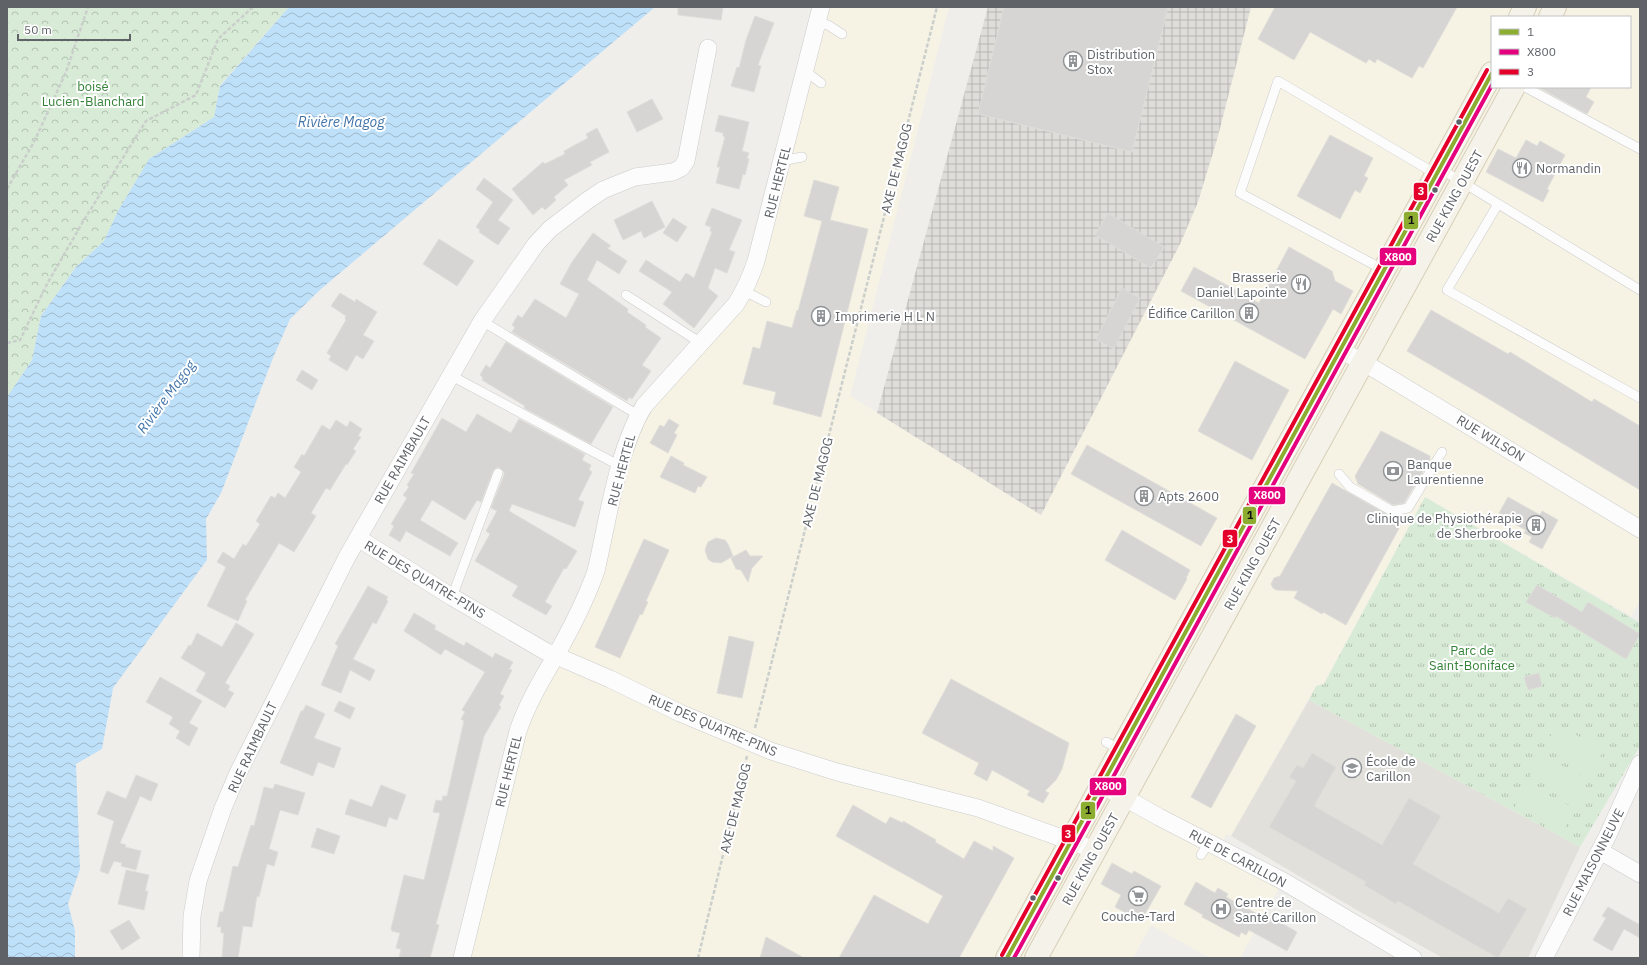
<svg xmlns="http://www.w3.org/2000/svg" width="1647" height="965" font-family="'IBM Plex Sans',sans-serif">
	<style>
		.commercial { fill: #f7f3e4; fill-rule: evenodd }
		.industrial { fill: url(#industrial-grid) }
		.education { fill: #e2e0da }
		.grass { fill: url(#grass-tufts) }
		.forest { fill: url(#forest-crowns) }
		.garden { fill: #d8ebd6 }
		.water { fill: url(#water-waves) }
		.building { fill: #d6d5d3; stroke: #deddd9 }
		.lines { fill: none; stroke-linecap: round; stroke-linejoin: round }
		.lane-casing { stroke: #cbcccc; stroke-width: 10 }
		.street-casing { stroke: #cbcccc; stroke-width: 18 }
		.primary-casing { stroke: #d7ceb8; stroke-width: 24 }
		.path { stroke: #cacfcc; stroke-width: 2.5; stroke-dasharray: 4 2; stroke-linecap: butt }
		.lane { stroke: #fdfcfc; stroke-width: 9 }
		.street { stroke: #fdfcfc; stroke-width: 17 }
		.primary { stroke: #f4f2e9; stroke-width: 22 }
		.bus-1-casing { stroke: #fff; stroke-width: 7 }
		.bus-2-casing { stroke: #fff; stroke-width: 7 }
		.bus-3-casing { stroke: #fff; stroke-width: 7 }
		.bus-1 { stroke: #8dad31; stroke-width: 4 }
		.bus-2 { stroke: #e5007d; stroke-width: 4 }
		.bus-3 { stroke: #e4002b; stroke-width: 4 }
		.bus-dot { fill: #5f6368; stroke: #fff; stroke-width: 1.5 }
		.labels { text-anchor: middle; stroke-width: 4; stroke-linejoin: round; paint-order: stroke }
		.poi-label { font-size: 13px; fill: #5f6368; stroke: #fff; text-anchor: start }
		.park-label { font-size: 13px; fill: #348238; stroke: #fff }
		.street-label { font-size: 13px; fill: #5f6368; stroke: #fff }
		.water-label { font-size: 14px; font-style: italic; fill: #4174aa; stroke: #fff }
		.line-badge { stroke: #fff; stroke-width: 1.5 }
		.badge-label { font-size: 11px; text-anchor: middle; font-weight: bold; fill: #fff }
		.pale-badge-label { font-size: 11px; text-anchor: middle; font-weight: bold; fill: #111 }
	</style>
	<defs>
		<pattern id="industrial-grid" width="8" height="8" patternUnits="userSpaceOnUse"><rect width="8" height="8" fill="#dfddda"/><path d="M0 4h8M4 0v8" fill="none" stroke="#b8b7b5"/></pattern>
		<pattern id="grass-tufts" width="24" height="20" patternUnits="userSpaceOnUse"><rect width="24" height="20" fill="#d8ebd6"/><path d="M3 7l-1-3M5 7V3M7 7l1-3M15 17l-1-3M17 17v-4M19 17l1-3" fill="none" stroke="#b2c2b1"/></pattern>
		<pattern id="forest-crowns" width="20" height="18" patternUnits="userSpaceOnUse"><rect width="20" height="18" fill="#d8ebd6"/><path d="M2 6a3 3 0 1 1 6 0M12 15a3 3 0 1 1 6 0" fill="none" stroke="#b2c2b1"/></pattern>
		<pattern id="water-waves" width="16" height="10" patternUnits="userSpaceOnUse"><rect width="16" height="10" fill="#bfe0f9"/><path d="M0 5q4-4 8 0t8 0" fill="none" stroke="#9eb9cd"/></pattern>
	</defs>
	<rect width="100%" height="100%" fill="#efeeea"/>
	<path class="commercial" d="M821,7H949L850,396L1041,515L1181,242L1198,202L1218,136L1251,7H1640V601L1631,616L1425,497L1323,684L1316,686L1231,836L1227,834L1219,847L1283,881L1240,958H1210L1151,925L1133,958H462L518,731L578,616L630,433L736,304ZM1492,17H1630V87H1492Z"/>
	<path class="industrial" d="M988,7H1251L1218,136L1198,202L1181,242L1041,515L877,413Z"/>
	<path class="education" d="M1309,700L1580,847L1528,958H1443L1362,913L1231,836Z"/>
	<path class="grass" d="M1425,497L1640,623V746L1580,847L1309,700L1316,686L1324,684Z"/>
	<path class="forest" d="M7,7H289L220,85L214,117L149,159L118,211L104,241L76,267L41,316L32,360L7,397Z"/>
	<path class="garden" d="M1556,725L1604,749L1593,771L1545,747Z
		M1541,755L1589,779L1579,801L1530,777Z
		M1526,784L1574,808L1564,830L1515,807Z"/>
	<path class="water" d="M289,7H655L321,289L290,319L273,358L221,493L206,519L207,560L113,688L102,749L76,764L80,869L68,904L75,931V958H7V397L32,360L41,316L76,267L104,241L118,211L149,159L214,117L220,86Z"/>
	<path class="building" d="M678,7H723L721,20L678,15Z
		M1004,7H1168L1132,152L978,114Z
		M1275,7H1457L1423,68L1419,66L1412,78L1377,59L1375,63L1369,59L1366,63L1310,32L1294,60L1258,39Z
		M755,16L774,23L758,65L761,66L754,92L731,86L737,67L739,68L746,40Z
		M1538,87H1591L1586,97L1594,102L1587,114Z
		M652,99L663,119L637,132L627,112Z
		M719,115L749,122L742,151L749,153L747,158L749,159L745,175L743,174L739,189L716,183L720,167H717L725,137L723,136V133L715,131Z
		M597,128L609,152L590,162L592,165L564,180L568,185L554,197L556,200L545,210L542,207L533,215L512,189L543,162L545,164L565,154L564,151L588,138L586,134Z
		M1330,135L1373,158L1364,176L1368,178L1360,193L1355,190L1340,219L1297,196Z
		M1526,140L1537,146L1540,141L1565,155L1547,189L1549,190L1543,202L1486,172L1498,149L1516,158Z
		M484,178L513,200L498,220L510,228L498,245L479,232L480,230L476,227L493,202L476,189Z
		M814,180L839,187L830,220L868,229L821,417L773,404L776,392L743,384L753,347L760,349L767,321L792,328L797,310L798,311L822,221L804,216Z
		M652,201L665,227L644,238L641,231L623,240L614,220Z
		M712,208L742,220L729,250L735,252L727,273L715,268L708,288L718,296L694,328L663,304L672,292L639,271L646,260L680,282L686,273L694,278L712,232L710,231L711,227L705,225Z
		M1108,213L1164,247L1151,268L1095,235Z
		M673,218L687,227L677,242L663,233Z
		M593,233L611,246L607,248L627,261L619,274L597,260L587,280L628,309L627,312L646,325L645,327L661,338L642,365L651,371L632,399L629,397L627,401L512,332L515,327L512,325L518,315L522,318L535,299L566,318L579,294L560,284L572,262Z
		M439,239L474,261L457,286L423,264Z
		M1289,247L1332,271L1335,281L1353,291L1341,314L1333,309L1305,359L1181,291L1194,267L1259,303Z
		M1122,288L1140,298L1114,349L1096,339Z
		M340,293L355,302L356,299L377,312L363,335L374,341L363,359L356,355L347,371L329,360L331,356L327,353L346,320L345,319L346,316L331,306Z
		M1431,310L1508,354L1510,352L1592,402L1594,399L1640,426V490L1484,396L1407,351Z
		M506,342L613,407L591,444L524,408L525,406L482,380L483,378L480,375L486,365L490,368Z
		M1235,361L1289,390L1252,460L1198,431Z
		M302,370L318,380L312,390L296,380Z
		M477,414L511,433L519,419L585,454L582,460L591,465L589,470L592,472L578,500L584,502L575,527L512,504L509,511L577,551L566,569L564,568L545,602L552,606L546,615L512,596L518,586L475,561L490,534L486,531L497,511L491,508L504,475V472L500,468L497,467L493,471L481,502L477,500L465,520L432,500L420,520L458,543L450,556L406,531L400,542L389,535L394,526L391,524L407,498L403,495L409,487L407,485L414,474L411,473L442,418L466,432Z
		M669,419L679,425L674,433L677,435L668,453L650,443L660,425L664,427Z
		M336,420L347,427L350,421L362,429L358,436L361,437L353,449L356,451L347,465L346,464L330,490L326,488L311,513L316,516L294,552L279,543L245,600L247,601L238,621L207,606L226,567L217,562L223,552L234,559L243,544L246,546L260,524L256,521L271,496L275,498L278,493L285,498L301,472L294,467L302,454L304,456L322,425L330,430Z
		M1381,431L1430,456V460L1404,503L1393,505L1358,484L1355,476Z
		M1087,445L1217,518L1201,546L1071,474Z
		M671,456L684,463L683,465L707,477L701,487L698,486L695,493L660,477Z
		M1332,483L1402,523L1346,625L1323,612L1322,614L1294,598L1298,591L1276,590L1273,588L1271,584L1274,578L1280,576Z
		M1508,497L1540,515L1542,511L1558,520L1542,549L1529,542L1532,537L1524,533L1526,530L1507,520L1508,517L1499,513Z
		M1122,530L1190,570L1186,578L1187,579L1175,600L1105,560Z
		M716,538L725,540L728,544L733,556L721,563L712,562L708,559L705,550L708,542Z
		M644,539L669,550L646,601L648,602L642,615L640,614L620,658L595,647Z
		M746,550L750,556H763L752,568L748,582L741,570L736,569L731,558Z
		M1537,585L1582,612L1588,602L1640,634L1626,659L1556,616L1555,618L1526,602Z
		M368,586L388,597L386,600L388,601L376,624L373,622L353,659L375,670L370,681L350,670L341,693L321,685L338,646L335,644Z
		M414,613L436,626L434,629L464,646L466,642L493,658L495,653L513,662L509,669L512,670L500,694L504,696L499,705L501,707L484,736L450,872L436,924L439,925L430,958H399L401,949L396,948L400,933L392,931L391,929L404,875L424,880L440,813L433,812L436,800L442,801L443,796H447L464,721L461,719L465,712L462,710L485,672L445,649L441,655L404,631Z
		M236,623L254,634L225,683L230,686L228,690L234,693L225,708L196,691L206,673L181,658L189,645L191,646L197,633L222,647Z
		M729,636L754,642L742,698L717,693Z
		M1539,673L1542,686L1528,690L1524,677Z
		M160,677L202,701L189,723L198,728L189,746L176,738L180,731L169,724L173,717L146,702Z
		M951,679L1069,743L1062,769L1056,780L1045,791L1049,793L1043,803L1027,795L1030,791L992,770L987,781L974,774L979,763L922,733Z
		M339,701L355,708L350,719L334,711Z
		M306,705L325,714L314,738L341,748L334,768L318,762L313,776L280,763L301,711H303Z
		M1236,714L1256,726L1211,808L1191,797Z
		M1312,753L1336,767L1314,806L1382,845L1409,798L1441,816L1413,864L1499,913L1508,898L1527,909L1498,958L1398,901L1396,904L1364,885L1366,882L1269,827L1296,781L1289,777L1297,765L1303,768Z
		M136,775L158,784L151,801L140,796L120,843L126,845L125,847L141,851L136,870L121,866L122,863L114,861L108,874L100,871L114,821L97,814L107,791L126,799Z
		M275,784L305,793L298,815L280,810L269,849L278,852L274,866L267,864L259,897L257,896L252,927L243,926L238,958H222L224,933H221V927H217L220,912H223L233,866L238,867L251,825L254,826L264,787L273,789Z
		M381,785L406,795L397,820L389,817L386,827L345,814L350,799L372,807Z
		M853,805L886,824L890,817L903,823V821L936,840L935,842L964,859L974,841L993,851V846L1014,858L959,958H839L874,895L928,924L943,896L836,836Z
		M317,828L340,836L334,854L311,847Z
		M1112,863L1132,874L1134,871L1161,886L1141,921L1115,907L1121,895L1101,884Z
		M126,870L149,875L145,891H148L144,910L118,904Z
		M1196,882L1215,893L1218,888L1228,894L1226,897L1263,917L1265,914L1297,932L1287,951L1249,930L1246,935L1241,932L1239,937L1202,917L1203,915L1184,904Z
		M1608,907L1640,925V938L1624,929L1612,951L1593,940L1606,918L1602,916Z
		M129,920L140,938L122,950L110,931Z
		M766,937L804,958H760Z"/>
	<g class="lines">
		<defs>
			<path id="lane" d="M818,23L828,25L842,34
				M805,71L821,83
				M1525,87L1640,149
				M782,161L802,157
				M1439,168L1640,290
				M1498,204L1447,290L1640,398
				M1384,270L1240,193L1278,81L1436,174
				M744,291L766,302
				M626,295L701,343
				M482,321L638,415
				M450,375L620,466
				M1339,474L1350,487L1392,511L1408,508L1442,452
				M452,597L498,473
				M1106,742L1121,750
				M1201,855L1209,842"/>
			<path id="street" d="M1340,350L1363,362L1640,529
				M358,538L452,597L545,651L610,679L680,713L771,751L837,772L978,808L1095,850
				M1102,785L1159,817L1283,881L1413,958
				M1600,851L1640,874
				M191,958L192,916L198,881L223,808L238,773L347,557L482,321L536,244L550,229L588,200L603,190L635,177L673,172L681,168L686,161L708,48
				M462,958L518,731C527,704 541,681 555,657C571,629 585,602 596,571C608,520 617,451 644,406L736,304C745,290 751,276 756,261L821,7
				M1544,958L1607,837L1640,764"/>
			<path id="primary" d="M1520,17L1525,7
				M1550,17L1555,7
				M1007,958L1492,73
				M1036,958L1514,87"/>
		</defs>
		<use href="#lane" class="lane-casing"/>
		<use href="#street" class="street-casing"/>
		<use href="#primary" class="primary-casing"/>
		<path class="path" d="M7,189L35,140L66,72L88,7
			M7,343L20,340L47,284L84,220L146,121L196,95L218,39L253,7
			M755,728L937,7
			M698,958L747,756"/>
		<use href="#lane" class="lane"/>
		<use href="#street" class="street"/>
		<use href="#primary" class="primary"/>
		<defs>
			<path id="bus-1" d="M1007,958L1492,73"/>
			<path id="bus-2" d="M1014,958L1492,85"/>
			<path id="bus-3" d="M1002,955L1487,70"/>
		</defs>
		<use href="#bus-1" class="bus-1-casing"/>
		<use href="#bus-2" class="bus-2-casing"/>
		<use href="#bus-3" class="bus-3-casing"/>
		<use href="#bus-1" class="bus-1"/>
		<use href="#bus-2" class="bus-2"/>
		<use href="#bus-3" class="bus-3"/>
	</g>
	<defs>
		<symbol id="building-ring" viewBox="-11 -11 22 22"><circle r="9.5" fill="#fff" stroke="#919496" stroke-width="1.5"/><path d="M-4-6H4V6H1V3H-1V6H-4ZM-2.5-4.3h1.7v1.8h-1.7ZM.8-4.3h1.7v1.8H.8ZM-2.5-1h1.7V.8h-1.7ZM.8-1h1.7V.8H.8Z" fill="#919496"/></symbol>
		<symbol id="restaurant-ring" viewBox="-11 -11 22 22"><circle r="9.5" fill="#fff" stroke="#919496" stroke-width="1.5"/><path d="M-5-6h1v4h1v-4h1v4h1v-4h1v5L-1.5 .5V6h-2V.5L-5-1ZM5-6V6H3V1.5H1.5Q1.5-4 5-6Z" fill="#919496"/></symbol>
		<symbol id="bank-ring" viewBox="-11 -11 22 22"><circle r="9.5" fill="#fff" stroke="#919496" stroke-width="1.5"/><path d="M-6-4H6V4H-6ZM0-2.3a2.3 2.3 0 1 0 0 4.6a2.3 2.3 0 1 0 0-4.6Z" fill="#919496"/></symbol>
		<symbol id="school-ring" viewBox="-11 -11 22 22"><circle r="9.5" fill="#fff" stroke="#919496" stroke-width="1.5"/><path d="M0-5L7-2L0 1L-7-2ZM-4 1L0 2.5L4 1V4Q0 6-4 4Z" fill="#919496"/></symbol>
		<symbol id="supermarket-ring" viewBox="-11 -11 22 22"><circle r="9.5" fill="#fff" stroke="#919496" stroke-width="1.5"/><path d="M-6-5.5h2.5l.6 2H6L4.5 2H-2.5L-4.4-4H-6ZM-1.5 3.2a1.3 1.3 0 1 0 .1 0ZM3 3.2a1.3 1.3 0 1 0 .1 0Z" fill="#919496"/></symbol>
		<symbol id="hospital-ring" viewBox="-11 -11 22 22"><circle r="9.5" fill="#fff" stroke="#919496" stroke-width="1.5"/><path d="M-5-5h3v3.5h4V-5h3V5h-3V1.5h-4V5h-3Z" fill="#919496"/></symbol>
	</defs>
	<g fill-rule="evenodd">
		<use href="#building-ring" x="1062" y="50" width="22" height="22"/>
		<use href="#restaurant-ring" x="1511" y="157" width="22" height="22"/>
		<use href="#restaurant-ring" x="1290" y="273" width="22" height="22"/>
		<use href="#building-ring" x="1238" y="302" width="22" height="22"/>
		<use href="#building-ring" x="810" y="305" width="22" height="22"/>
		<use href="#bank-ring" x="1382" y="460" width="22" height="22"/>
		<use href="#building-ring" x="1133" y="485" width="22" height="22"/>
		<use href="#building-ring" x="1525" y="514" width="22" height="22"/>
		<use href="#school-ring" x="1341" y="757" width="22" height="22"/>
		<use href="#supermarket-ring" x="1127" y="885" width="22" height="22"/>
		<use href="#hospital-ring" x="1210" y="898" width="22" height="22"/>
	</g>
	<g class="bus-dot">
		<circle cx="1459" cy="122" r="3.5"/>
		<circle cx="1435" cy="190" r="3.5"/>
		<circle cx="1058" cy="878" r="3.5"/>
		<circle cx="1033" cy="898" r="3.5"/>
	</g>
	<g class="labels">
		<g class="poi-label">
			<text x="1087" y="59">Distribution<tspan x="1087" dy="15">Stox</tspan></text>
			<text x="1536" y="173">Normandin</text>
			<text x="1287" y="282" text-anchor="end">Brasserie<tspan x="1287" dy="15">Daniel Lapointe</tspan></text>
			<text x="1235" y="318" text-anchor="end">Édifice Carillon</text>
			<text x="835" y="321">Imprimerie H L N</text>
			<text x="1407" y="469">Banque<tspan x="1407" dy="15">Laurentienne</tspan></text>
			<text x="1158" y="501">Apts 2600</text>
			<text x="1522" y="523" text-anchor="end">Clinique de Physiothérapie<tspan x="1522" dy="15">de Sherbrooke</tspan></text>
			<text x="1366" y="766">École de<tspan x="1366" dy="15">Carillon</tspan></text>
			<text x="1235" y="907">Centre de<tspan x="1235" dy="15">Santé Carillon</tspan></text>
			<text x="1138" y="921" text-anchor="middle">Couche-Tard</text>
		</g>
		<g class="park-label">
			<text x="93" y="91">boisé<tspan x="93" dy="15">Lucien-Blanchard</tspan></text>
			<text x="1472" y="655">Parc de<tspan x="1472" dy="15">Saint-Boniface</tspan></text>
		</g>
		<g class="street-label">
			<text transform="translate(896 168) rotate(-76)" y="5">AXE DE MAGOG</text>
			<text transform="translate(777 182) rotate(-76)" y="5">RUE HERTEL</text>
			<text transform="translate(1454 196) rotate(-61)" y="5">RUE KING OUEST</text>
			<text transform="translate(1491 438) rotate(31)" y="5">RUE WILSON</text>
			<text transform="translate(402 460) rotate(-60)" y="5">RUE RAIMBAULT</text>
			<text transform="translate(621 470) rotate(-75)" y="5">RUE HERTEL</text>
			<text transform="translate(817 482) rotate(-76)" y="5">AXE DE MAGOG</text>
			<text transform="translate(1252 564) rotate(-61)" y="5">RUE KING OUEST</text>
			<text transform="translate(425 579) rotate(31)" y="5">RUE DES QUATRE-PINS</text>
			<text transform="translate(713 725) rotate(23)" y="5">RUE DES QUATRE-PINS</text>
			<text transform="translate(252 747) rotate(-65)" y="5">RUE RAIMBAULT</text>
			<text transform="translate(508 771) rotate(-76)" y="5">RUE HERTEL</text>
			<text transform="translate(735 808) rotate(-76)" y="5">AXE DE MAGOG</text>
			<text transform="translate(1238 858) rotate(28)" y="5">RUE DE CARILLON</text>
			<text transform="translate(1090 859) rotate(-61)" y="5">RUE KING OUEST</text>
			<text transform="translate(1593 862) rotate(-63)" y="5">RUE MAISONNEUVE</text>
		</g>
		<g class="water-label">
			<text x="341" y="127">Rivière Magog</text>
			<text transform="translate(166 397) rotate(-53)" y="5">Rivière Magog</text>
		</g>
	</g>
	<g class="line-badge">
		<rect x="1413" y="182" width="15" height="19" rx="4" fill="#e4002b"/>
		<rect x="1403" y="211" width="16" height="19" rx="4" fill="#8dad31"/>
		<rect x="1379" y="247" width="38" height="19" rx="4" fill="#e5007d"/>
		<rect x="1248" y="486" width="38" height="19" rx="4" fill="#e5007d"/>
		<rect x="1242" y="506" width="15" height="19" rx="4" fill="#8dad31"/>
		<rect x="1222" y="529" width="16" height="19" rx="4" fill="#e4002b"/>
		<rect x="1089" y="777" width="38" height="19" rx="4" fill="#e5007d"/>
		<rect x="1080" y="801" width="16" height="19" rx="4" fill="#8dad31"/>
		<rect x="1061" y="824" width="15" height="19" rx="4" fill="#e4002b"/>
	</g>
	<g class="badge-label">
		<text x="1421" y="195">3</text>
		<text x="1398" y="261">X800</text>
		<text x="1267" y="499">X800</text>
		<text x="1230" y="543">3</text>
		<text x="1108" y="790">X800</text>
		<text x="1068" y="838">3</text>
	</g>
	<g class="pale-badge-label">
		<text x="1411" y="224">1</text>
		<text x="1250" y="519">1</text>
		<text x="1088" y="814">1</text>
	</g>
	<rect width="1647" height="965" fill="none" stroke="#5f6368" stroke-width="16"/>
	<rect x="1491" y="16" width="140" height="72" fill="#ffffff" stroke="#bfc1c3"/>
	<rect x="1499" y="29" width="20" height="6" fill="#8dad31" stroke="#bfc1c3"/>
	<text x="1527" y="36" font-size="12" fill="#5f6368">1</text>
	<rect x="1499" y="49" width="20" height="6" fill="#e5007d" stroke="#bfc1c3"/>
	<text x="1527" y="56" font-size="12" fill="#5f6368">X800</text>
	<rect x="1499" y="69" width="20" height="6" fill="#e4002b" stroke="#bfc1c3"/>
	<text x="1527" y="76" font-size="12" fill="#5f6368">3</text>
	<path d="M18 34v6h112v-6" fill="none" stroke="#5f6368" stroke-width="2"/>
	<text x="24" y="34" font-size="12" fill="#5f6368" stroke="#ffffff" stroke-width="3" paint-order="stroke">50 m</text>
</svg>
